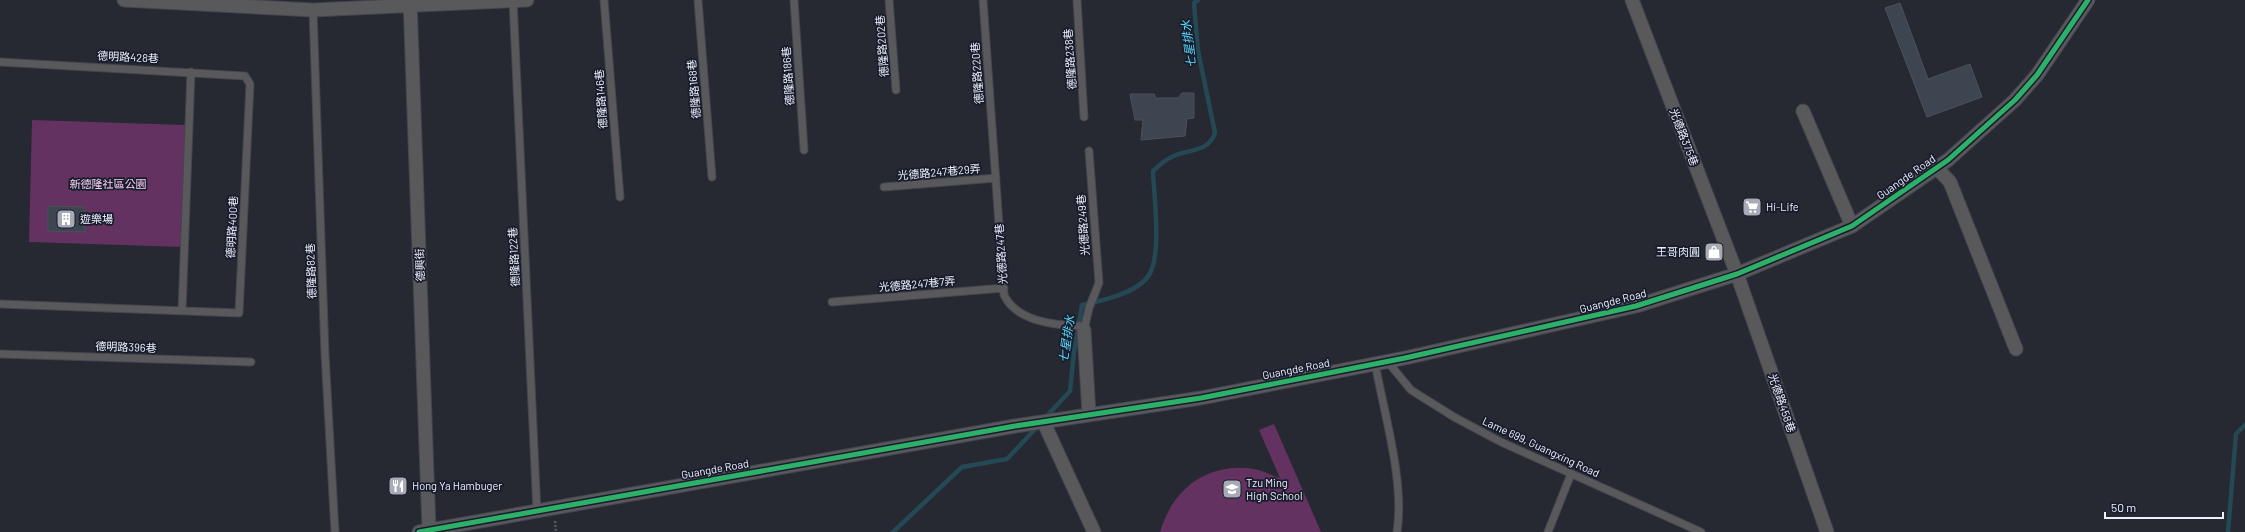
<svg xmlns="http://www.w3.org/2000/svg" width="2245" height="532" font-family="Barlow,'Noto Sans TC',sans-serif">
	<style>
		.green { fill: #633260 }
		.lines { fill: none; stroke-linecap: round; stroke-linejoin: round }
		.stream { stroke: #244954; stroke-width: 4.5 }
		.building { fill: #3d4550; stroke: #4d5158 }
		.lane-casing { stroke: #43454e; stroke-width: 9 }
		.street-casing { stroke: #43454e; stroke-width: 15 }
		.path { stroke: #5a5a5e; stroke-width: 2.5; stroke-dasharray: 2 2; stroke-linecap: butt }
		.lane { stroke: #59595c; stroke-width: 7 }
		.street { stroke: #59595c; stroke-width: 13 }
		.cycleway-casing { stroke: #181c2c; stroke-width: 8 }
		.cycleway { stroke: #2db169; stroke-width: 5 }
		.labels { text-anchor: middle; stroke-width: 3.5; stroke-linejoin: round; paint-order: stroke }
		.street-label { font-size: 11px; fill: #eef1fd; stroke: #181c2c }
		.park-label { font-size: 11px; fill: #f9d2f3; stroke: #181c2c }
		.poi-label { font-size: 11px; fill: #eef1fd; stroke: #181c2c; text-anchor: start }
		.water-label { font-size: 12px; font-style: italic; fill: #5bddff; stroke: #181c2c }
	</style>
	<rect width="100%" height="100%" fill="#262832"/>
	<path class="green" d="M32,120L186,125L183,247L29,242Z
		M1274,424L1321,532H1160C1173,488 1208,462 1254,469C1263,470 1272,476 1280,478L1259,430Z"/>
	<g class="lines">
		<path class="stream" d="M1044,419L1070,391L1074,352L1082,305C1102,301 1138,293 1149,275C1162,254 1154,197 1153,171C1160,164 1166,159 1176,155C1192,149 1209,151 1215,133L1198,51L1194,3L1198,0
			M893,532L962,467L1007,459L1038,426
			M2228,532L2236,434L2245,425"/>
	</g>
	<path class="building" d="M1900,3L1928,79L1970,64L1982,97L1927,117L1885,8Z
		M1182,93H1194V118L1187,119L1185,136L1141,140L1143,120H1135L1130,94H1154L1156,98H1178Z
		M48,206L85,207V232L48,231Z"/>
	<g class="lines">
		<defs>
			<path id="lane" d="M513,0L537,512
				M604,0L620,197
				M698,0L712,177
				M794,0L804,150
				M889,0L896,90
				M983,0L1004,295C1017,322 1055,325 1081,326L1084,330
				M1077,0L1084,117
				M313,10L325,354L335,532
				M0,62L245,76L250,84L239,313L0,304
				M884,187L996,178
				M832,302L1004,288
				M182,311L191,72
				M1084,330L1089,308L1099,283L1089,151
				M0,354L251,362
				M1387,361L1411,390L1454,417L1501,442L1701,532
				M1375,363C1384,413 1405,483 1397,532
				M1548,532L1571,474"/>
			<path id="street" d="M124,0L313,10L527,0
				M410,0L429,530
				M1632,0L1737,274L1827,532
				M1803,111L1852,226
				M1937,168L1950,182L2016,349
				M1084,330L1089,414
				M1044,423L1094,532
				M419,532L1015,426L1201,398L1405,358L1636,306L1737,274L1852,226L1948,160L2015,100L2037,75L2088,0"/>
		</defs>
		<use href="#lane" class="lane-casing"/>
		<use href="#street" class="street-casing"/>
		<path class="path" d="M555,521L556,532"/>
		<use href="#lane" class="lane"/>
		<use href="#street" class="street"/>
		<defs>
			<path id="cycleway" d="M419,532L1015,426L1201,398L1405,358L1636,306L1737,274L1852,226L1948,160L2015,100L2037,75L2088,0"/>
		</defs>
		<use href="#cycleway" class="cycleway-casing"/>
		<use href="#cycleway" class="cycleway"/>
	</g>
	<defs>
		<symbol id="supermarket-square" viewBox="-11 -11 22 22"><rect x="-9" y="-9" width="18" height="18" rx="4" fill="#a8abb6" stroke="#181c2c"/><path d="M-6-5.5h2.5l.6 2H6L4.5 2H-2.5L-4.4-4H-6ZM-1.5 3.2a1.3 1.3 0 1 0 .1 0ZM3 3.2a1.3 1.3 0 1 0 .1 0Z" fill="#fff"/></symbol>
		<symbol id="building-square" viewBox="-11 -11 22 22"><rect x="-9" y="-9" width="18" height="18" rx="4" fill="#a8abb6" stroke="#181c2c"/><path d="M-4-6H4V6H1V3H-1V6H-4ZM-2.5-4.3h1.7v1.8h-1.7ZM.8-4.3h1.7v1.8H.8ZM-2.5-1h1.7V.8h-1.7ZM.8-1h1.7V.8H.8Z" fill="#fff"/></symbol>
		<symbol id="shop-square" viewBox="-11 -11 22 22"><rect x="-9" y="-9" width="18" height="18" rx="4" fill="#a8abb6" stroke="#181c2c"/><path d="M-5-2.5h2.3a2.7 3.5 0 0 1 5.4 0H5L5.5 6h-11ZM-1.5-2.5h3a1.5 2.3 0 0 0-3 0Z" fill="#fff"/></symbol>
		<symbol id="restaurant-square" viewBox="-11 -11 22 22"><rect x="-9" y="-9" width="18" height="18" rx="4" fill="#a8abb6" stroke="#181c2c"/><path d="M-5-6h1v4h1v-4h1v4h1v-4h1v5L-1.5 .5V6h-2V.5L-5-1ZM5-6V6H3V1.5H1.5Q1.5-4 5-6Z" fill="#fff"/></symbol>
		<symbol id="school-square" viewBox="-11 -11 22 22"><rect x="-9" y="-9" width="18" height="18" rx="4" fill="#a8abb6" stroke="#181c2c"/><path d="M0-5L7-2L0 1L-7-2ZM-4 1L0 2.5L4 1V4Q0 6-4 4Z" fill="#fff"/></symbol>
	</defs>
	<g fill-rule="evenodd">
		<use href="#supermarket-square" x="1741" y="196" width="22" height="22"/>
		<use href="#building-square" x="55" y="208" width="22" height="22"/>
		<use href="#shop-square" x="1703" y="241" width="22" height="22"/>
		<use href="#restaurant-square" x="387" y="475" width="22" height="22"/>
		<use href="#school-square" x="1221" y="478" width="22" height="22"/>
	</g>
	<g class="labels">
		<g class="street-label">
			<text transform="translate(882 46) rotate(-94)" y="4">德隆路202巷</text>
			<text transform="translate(128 57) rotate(3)" y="4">德明路428巷</text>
			<text transform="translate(1070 59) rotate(-94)" y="4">德隆路238巷</text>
			<text transform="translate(977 73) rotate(-94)" y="4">德隆路220巷</text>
			<text transform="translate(788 76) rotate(-94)" y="4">德隆路186巷</text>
			<text transform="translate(694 89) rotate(-95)" y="4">德隆路168巷</text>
			<text transform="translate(601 99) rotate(-94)" y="4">德隆路146巷</text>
			<text transform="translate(1684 137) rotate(69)" y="4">光德路375巷</text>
			<text transform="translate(939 172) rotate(-5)" y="4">光德路247巷29弄</text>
			<text transform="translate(1906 177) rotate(-35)" y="4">Guangde Road</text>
			<text transform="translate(1083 225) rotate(-94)" y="4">光德路249巷</text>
			<text transform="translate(232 227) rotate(-87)" y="4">德明路400巷</text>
			<text transform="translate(1001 254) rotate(-94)" y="4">光德路247巷</text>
			<text transform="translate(514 257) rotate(-93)" y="4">德隆路122巷</text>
			<text transform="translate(420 265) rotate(-92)" y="4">德興街</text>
			<text transform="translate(311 271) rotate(-92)" y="4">德隆路82巷</text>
			<text transform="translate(917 284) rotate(-5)" y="4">光德路247巷7弄</text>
			<text transform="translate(1613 301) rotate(-14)" y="4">Guangde Road</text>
			<text transform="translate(126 347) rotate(2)" y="4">德明路396巷</text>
			<text transform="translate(1296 369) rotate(-11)" y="4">Guangde Road</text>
			<text transform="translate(1782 403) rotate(71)" y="4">光德路458巷</text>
			<text transform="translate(1541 447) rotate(25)" y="4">Lame 699, Guangxing Road</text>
			<text transform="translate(715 469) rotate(-10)" y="4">Guangde Road</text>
		</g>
		<g class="park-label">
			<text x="108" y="188">新德隆社區公園</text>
		</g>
		<g class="poi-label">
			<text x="1766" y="211">Hi-Life</text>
			<text x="80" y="223">遊樂場</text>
			<text x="1700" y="256" text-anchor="end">王哥肉圓</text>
			<text x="1246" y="487">Tzu Ming<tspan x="1246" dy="13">High School</tspan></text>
			<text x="412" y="490">Hong Ya Hambuger</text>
		</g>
		<g class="water-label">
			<text transform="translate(1189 44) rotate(-97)" y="4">七星排水</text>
			<text transform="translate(1067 339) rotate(-82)" y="4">七星排水</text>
		</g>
	</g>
	<path d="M2105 512v6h118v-6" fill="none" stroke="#eef1fd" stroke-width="2"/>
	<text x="2111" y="512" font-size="12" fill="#eef1fd" stroke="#181c2c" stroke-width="3" paint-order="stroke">50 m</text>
</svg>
